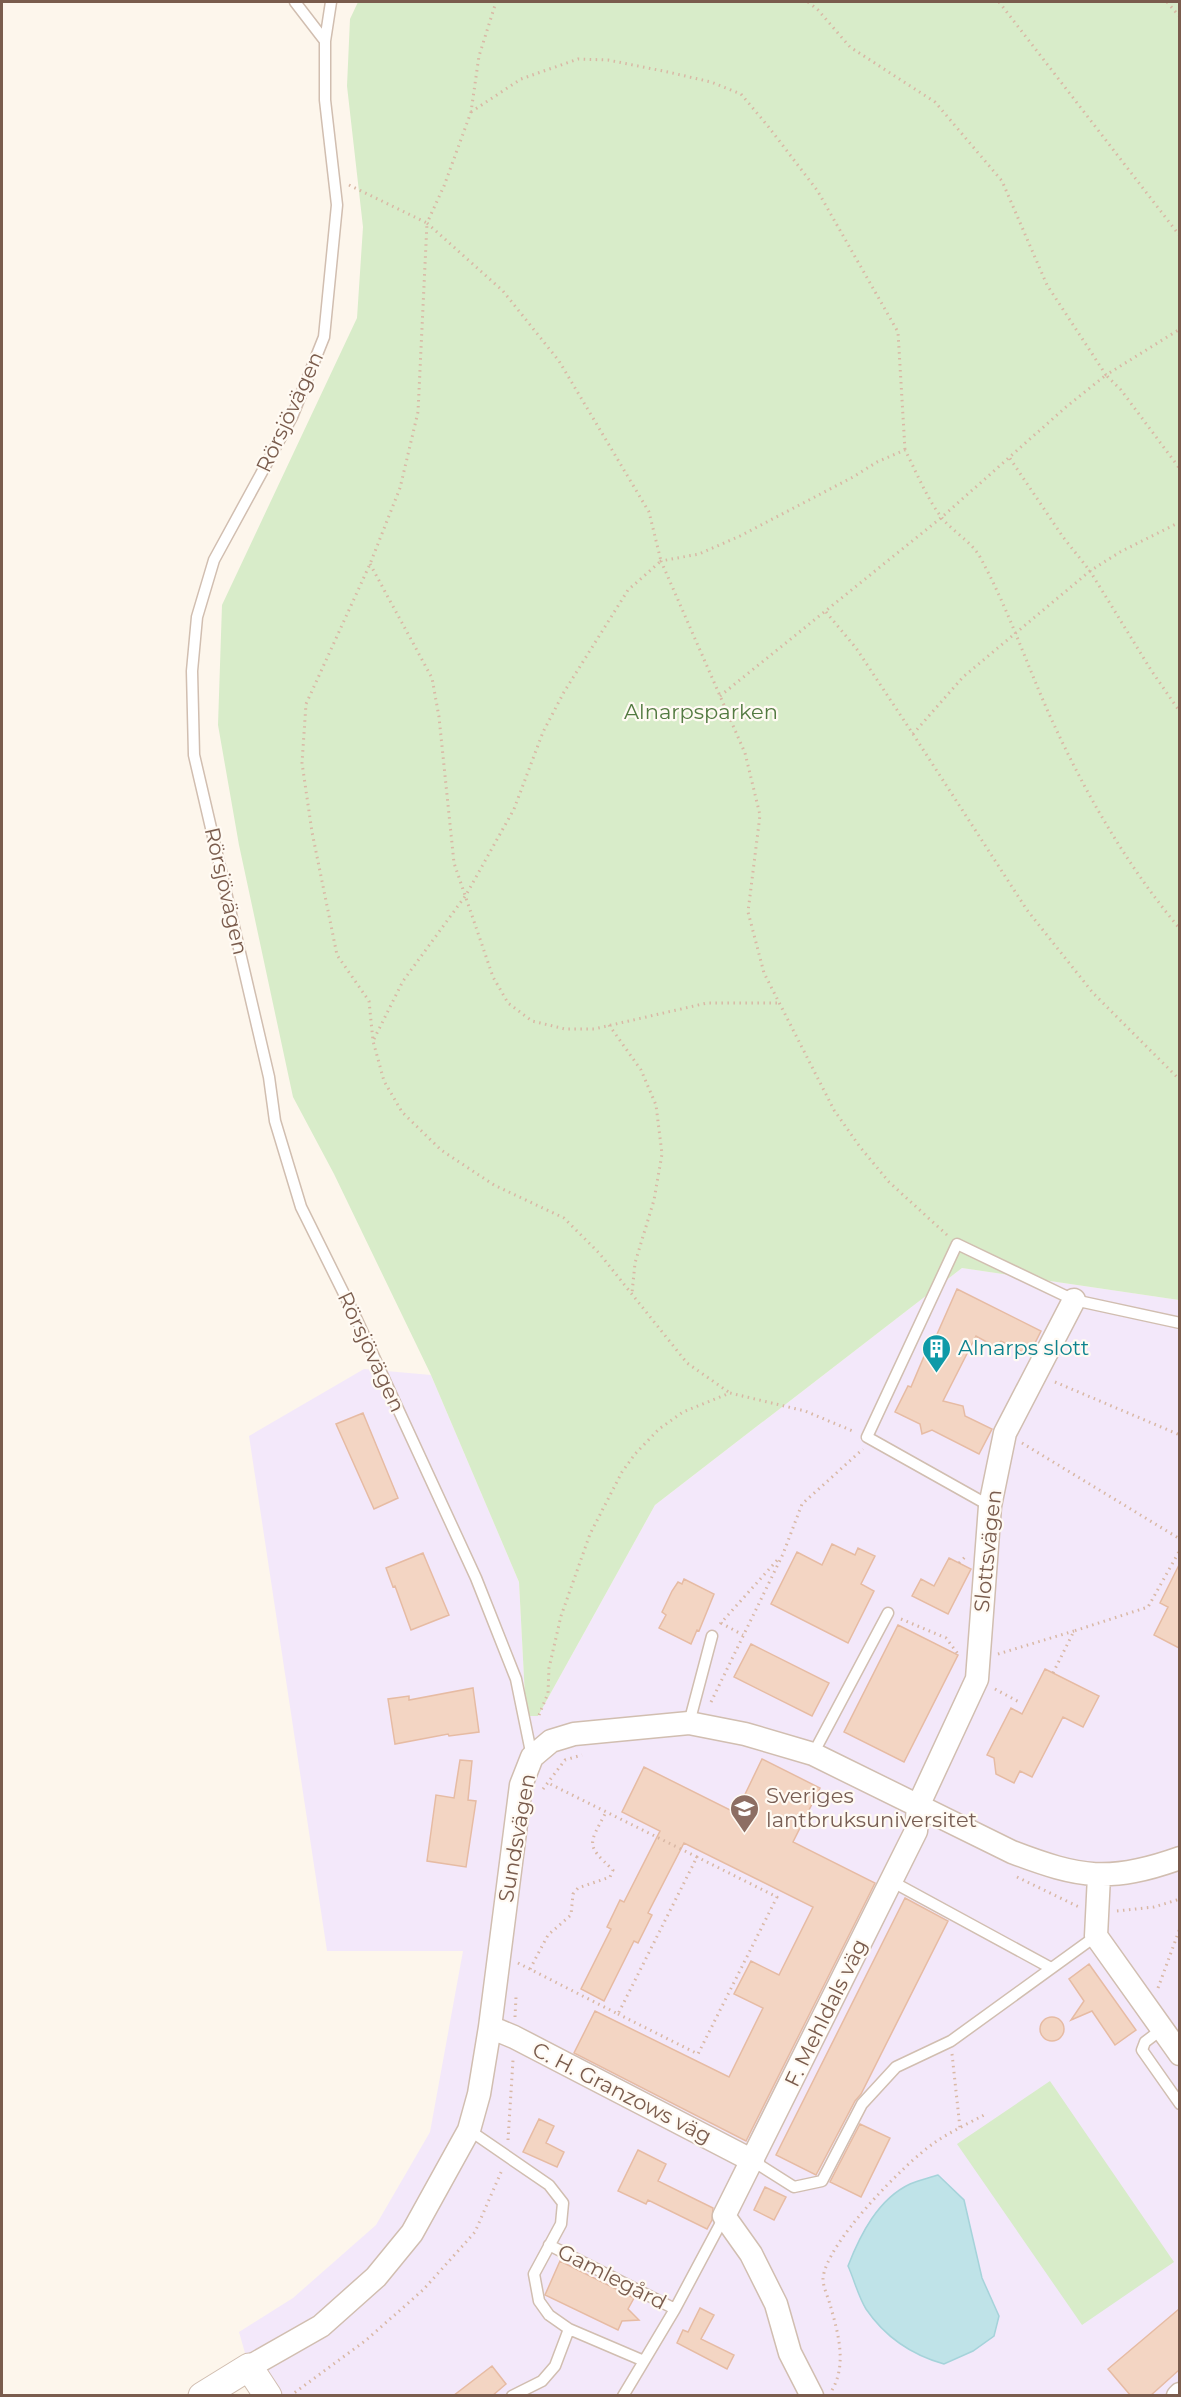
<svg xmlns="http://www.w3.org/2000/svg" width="1181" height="2397" font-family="Montserrat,sans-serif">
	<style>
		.education { fill: #f3e8fa }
		.green { fill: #d8ecc9 }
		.water { fill: #bfe3e8; stroke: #a5d3da; stroke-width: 1.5 }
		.building { fill: #f3d5c3; stroke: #e6bba3; stroke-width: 1.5 }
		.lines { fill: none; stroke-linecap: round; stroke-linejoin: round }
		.service-casing { stroke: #d1beb0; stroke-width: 13 }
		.minor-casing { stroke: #d1beb0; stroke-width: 25 }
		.tertiary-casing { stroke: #d1beb0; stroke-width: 29 }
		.path { stroke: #d9b8a5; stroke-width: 3; stroke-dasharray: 1.5 4.5; stroke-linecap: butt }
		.service { stroke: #fff; stroke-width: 10 }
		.minor { stroke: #fff; stroke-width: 22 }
		.tertiary { stroke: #fff; stroke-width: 27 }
		.labels { text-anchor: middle; stroke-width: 4.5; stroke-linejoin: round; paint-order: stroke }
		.street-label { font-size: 21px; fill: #7a5c4d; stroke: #fffaf3 }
		.park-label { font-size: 21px; fill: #537a41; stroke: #fffaf3 }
		.culture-label { font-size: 21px; fill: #0d838f; stroke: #fffaf3; text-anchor: start }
		.education-label { font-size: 21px; fill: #785e54; stroke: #fffaf3; text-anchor: start }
	</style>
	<rect width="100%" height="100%" fill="#fdf6ec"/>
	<path class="education" d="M962,1268L1179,1300V2395H268L249,2367L239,2332L293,2298L376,2225L430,2132L463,1951H327L249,1436L364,1369L431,1375L519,1582L526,1716H538L655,1505Z"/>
	<path class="green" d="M358,2H1179V1300L962,1268L655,1505L538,1716H526L519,1582L431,1375L334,1174L293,1097L239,845L218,725L222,605L357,318L363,227L347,86L350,19Z
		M1050,2081L1174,2262L1082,2325L957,2144Z"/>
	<path class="water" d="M938,2175L964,2200L982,2278L999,2316L994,2336L973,2351L944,2364C912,2355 885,2337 866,2309C858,2296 854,2279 848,2266C860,2235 878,2199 910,2184C919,2180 929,2178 938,2175Z"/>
	<path class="building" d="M957,1289L1041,1331L1029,1355L1001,1341L994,1346L976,1336L943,1401L963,1406L965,1416L992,1429L979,1454L932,1430L922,1434L920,1424L895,1412L908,1386L911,1387L931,1340L934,1341Z
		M363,1413L398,1498L374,1509L336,1424Z
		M832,1544L855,1555L858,1548L875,1556L861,1584L874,1591L848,1643L771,1604L797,1552L822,1565Z
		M423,1553L449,1615L411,1630L395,1586L393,1587L386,1568Z
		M949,1558L971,1569L948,1614L912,1596L921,1579L934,1586Z
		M1179,1565V1648L1154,1635L1168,1607L1160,1603Z
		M684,1579L714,1594L699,1631L697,1630L691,1644L659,1628L666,1615L662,1612L672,1591L678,1582L682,1584Z
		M898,1625L958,1655L904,1762L844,1732Z
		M751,1644L829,1683L812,1716L734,1677Z
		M1045,1669L1099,1696L1083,1727L1063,1717L1032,1777L1020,1771L1014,1783L996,1774L994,1758L987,1755L1011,1708L1022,1714Z
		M473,1688L479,1732L449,1736L448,1734L395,1744L388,1699L409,1696V1700Z
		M762,1759L820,1788L793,1842L875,1883L746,2141L574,2053L595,2011L729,2077L763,2008L734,1994L751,1961L779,1975L813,1907L684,1843L648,1913L652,1915L638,1943L634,1941L604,2001L581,1989L611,1929L607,1927L620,1900L624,1902L660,1831L622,1812L644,1767L736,1813Z
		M460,1760L472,1761L468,1800L476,1801L466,1867L427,1861L436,1795L454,1798Z
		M905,1898L948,1921L861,2094L855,2101L816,2175L776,2155Z
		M1089,1964L1136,2030L1115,2045L1092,2011L1071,2020L1084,2001L1069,1979Z
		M1040 2029a12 12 0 1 1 24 0a12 12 0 1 1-24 0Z
		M539,2119L554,2126L546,2143L564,2152L557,2167L523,2152Z
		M860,2124L890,2138L861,2197L830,2182Z
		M638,2150L666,2164L658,2181L713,2208L712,2220L707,2229L648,2200L646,2204L618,2191Z
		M765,2187L786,2197L774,2220L754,2210Z
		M560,2261L634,2298L628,2309L639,2320L622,2321L618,2330L545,2295Z
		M700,2308L714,2315L701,2339L734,2355L727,2369L677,2343L683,2330L688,2332Z
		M1179,2309V2370L1150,2396H1131L1108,2369Z
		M492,2366L506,2384L492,2396H453Z"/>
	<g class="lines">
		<defs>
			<path id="service" d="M295,2L325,41
				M331,2L325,41V100L337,205L324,337L292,417L214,560L197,617L192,671L194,755L269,1077L275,1121L301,1207L357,1320L476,1578L516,1679L532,1757
				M990,1506L867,1437L957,1244L1074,1300L1180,1323
				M689,1723L712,1636
				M813,1754L888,1613
				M891,1881L1051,1968
				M1162,2029L1145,2042L1142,2050L1180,2104
				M469,2130L549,2185L563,2203L561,2224L534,2274L539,2301L549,2315L569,2329L644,2361L675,2309L724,2217
				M753,2161L794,2187L822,2181L862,2104L896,2067L951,2041L1096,1936
				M549,2245L675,2309
				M512,2396L542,2381L555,2366L569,2329
				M623,2396L644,2361"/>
			<path id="minor" d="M1099,1876L1096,1936L1180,2054
				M490,2027L514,2037L753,2161
				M249,2367L321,2326L376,2277L412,2233L469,2130L479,2094L490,2027L521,1785L532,1757L551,1741L574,1734L689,1723L745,1734L813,1754L1012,1852C1080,1878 1110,1883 1180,1858
				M812,2396L790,2353L776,2304L751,2254L724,2216L916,1831L918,1806L977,1679L990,1506L1005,1433L1074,1300
				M1178,2396L1180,2394"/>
			<path id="tertiary" d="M202,2396L249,2367L268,2396"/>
		</defs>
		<use href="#service" class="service-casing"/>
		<use href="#minor" class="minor-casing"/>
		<use href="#tertiary" class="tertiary-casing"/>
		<path class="path" d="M808,2L818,10L850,47L935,102L1002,181L1047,285L1106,375L1180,329
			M999,2L1180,236
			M1167,2L1180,17
			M471,112L521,79L578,59L608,60L668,72L711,82L741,94L767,125L817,190L898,332L905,450
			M349,185L427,223L418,412L400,488L370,564L306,704L302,763L312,832L337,955L369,1001L373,1041L384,1081L402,1112L441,1150L494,1185L564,1218L599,1253L687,1363L730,1393
			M1180,522L1120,552L1090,571L1151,670L1180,712
			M370,564L432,678L439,717L454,863L493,977L508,1003L532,1021L565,1029H594L707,1003H778
			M826,612L856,648L913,734L963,677L1090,571L1063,537L1009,457
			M720,696L942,517L1066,407L1106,375L1121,390L1180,469
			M913,734L1027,910L1093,993L1180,1080
			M609,1025L641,1070L656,1105L662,1154L654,1200L635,1263L632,1293
			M374,1039L403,981L466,895L514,809L543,732L564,692L628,590L661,561L649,512L559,361L503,291L427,223L444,186L471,112L479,56L496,2
			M947,1235L889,1182L860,1147L834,1110L764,973L748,912L760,815L745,753L661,561L699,554L740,536L853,477L877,462L905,450C916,471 927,499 942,518C953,532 971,541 980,557C1008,608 1026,663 1050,716C1084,791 1127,866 1180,929
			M1055,1382L1180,1435
			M1022,1443L1180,1539
			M959,1563L966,1556
			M901,1619L946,1638L958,1654
			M721,1623L743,1635
			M720,1624L780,1557
			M998,1654L1074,1631
			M1053,1673L1074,1631L1148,1607L1180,1550
			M995,1689L1019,1702
			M711,1702L783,1554L802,1504L863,1449
			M539,1715L548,1693L549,1668L561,1616L590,1534L622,1472L635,1454L659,1429L683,1412L730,1393L805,1411L855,1432
			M543,1789L565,1760L582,1755
			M1017,1877L1079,1907
			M1117,1911L1154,1907L1180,1899
			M518,1963L618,2014L697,1857L548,1783
			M530,1969L548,1935L571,1915L573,1894L578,1888L610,1877L613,1870C585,1844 589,1845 606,1812
			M1158,1988L1180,1928
			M618,2014L698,2054L777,1897L697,1857
			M515,2017L516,1997
			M952,2054L960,2128
			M508,2140L513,2060
			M832,2390C848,2363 837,2329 829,2301C827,2295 823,2286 823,2279C825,2244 905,2163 934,2143C950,2132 969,2123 986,2114
			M290,2396L365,2341L423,2290L475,2232L502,2170"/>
		<use href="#service" class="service"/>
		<use href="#minor" class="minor"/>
		<use href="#tertiary" class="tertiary"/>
	</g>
	<defs>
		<symbol id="building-pin" viewBox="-11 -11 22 30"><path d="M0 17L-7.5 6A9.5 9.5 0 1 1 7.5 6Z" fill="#0f9aa8" stroke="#fffaf3"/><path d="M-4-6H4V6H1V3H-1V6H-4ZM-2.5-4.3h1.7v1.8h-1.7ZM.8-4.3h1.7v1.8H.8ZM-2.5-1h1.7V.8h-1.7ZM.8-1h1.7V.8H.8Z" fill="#fff"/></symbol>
		<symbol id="university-pin" viewBox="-11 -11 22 30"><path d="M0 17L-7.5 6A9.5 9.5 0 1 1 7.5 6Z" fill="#8d6e63" stroke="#fffaf3"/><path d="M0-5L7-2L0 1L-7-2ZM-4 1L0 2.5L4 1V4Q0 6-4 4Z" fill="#fff"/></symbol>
	</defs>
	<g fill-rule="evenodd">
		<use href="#building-pin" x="920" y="1332" width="33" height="45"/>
		<use href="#university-pin" x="728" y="1792" width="33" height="45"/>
	</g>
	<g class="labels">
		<g class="street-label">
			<text transform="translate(290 412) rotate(-65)" y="7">Rörsjövägen</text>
			<text transform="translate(226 891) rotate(77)" y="7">Rörsjövägen</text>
			<text transform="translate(371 1352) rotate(65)" y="7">Rörsjövägen</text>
			<text transform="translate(988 1551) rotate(-84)" y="7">Slottsvägen</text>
			<text transform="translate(517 1838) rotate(-80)" y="7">Sundsvägen</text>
			<text transform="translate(826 2013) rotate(-64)" y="7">F. Mehldals väg</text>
			<text transform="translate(622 2093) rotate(27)" y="7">C. H. Granzows väg</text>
			<text transform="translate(612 2277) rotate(27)" y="7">Gamlegård</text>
		</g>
		<g class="park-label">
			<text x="701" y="719">Alnarpsparken</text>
		</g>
		<g class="culture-label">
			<text x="958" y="1355">Alnarps slott</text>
		</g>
		<g class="education-label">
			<text x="766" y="1803">Sveriges<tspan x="766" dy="24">lantbruksuniversitet</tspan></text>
		</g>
	</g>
	<rect width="1181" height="2397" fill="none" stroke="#7a5c4d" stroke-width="6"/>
</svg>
